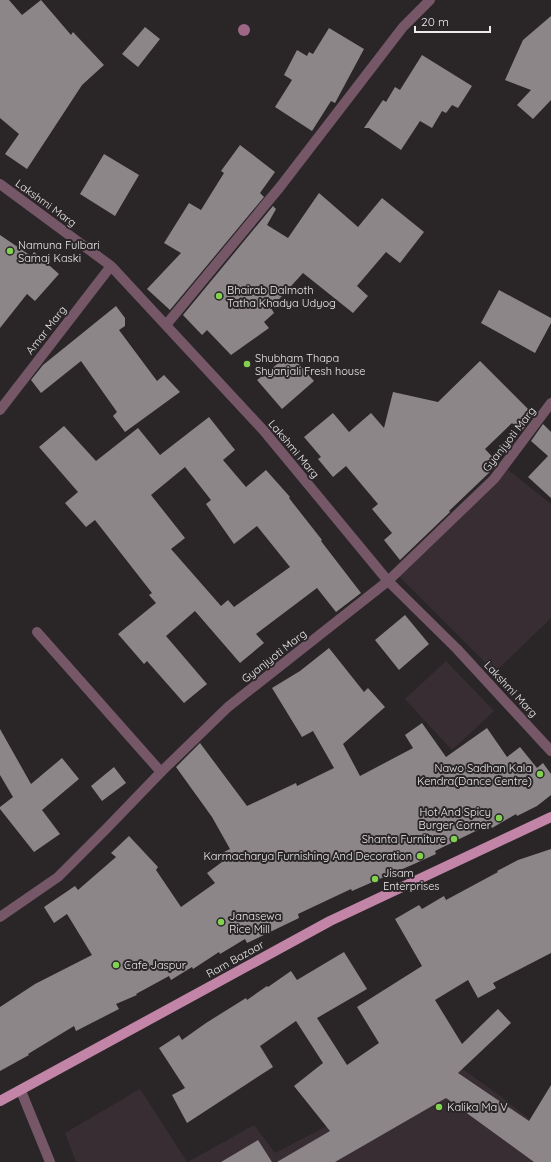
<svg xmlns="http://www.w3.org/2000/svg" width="551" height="1162" font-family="Quicksand,sans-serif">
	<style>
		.built { fill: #382d33 }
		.building { fill: #8c8689; fill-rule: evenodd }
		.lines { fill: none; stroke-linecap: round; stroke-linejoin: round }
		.service { stroke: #755767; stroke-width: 10 }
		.minor { stroke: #755767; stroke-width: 10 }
		.primary { stroke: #c385a7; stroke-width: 10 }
		.tree { fill: #9e6786 }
		.poi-dot { fill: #81d050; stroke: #2a2628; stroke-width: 1.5 }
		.labels { text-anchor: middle; stroke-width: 4; stroke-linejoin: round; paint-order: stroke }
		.street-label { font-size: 11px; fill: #edeaeb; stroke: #2a2628 }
		.poi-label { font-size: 11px; fill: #edeaeb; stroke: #2a2628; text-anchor: start }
	</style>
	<rect width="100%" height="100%" fill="#2a2628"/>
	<path class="built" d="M507,469L551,504V618L495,672L399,576Z
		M446,661L494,711L452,750L405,699Z
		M451,1061L499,1095L530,1120L551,1162H188L254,1125L275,1153Z
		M140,1089L187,1162H76L65,1133Z"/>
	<path class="building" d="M0,0H9L22,15L41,0L71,35L73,32L104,65L82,85L27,169L5,154L19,134L0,118Z
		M551,16V100L533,119L517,105L531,90L505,80L523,40Z
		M145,27L160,39L138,67L122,54Z
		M329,28L364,49L335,103L331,101L312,131L275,107L292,80L284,75L297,50L307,56L309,52L313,54Z
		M422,55L472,86L458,108L452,105L446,113L442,111L432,128L420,121L401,150L369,128H364L383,100L386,102L395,87L400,90Z
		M240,145L275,172L260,193L264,197L170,310L147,289L181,253L164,243L189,203L201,210L224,173L221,171Z
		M104,154L139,175L115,216L80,194Z
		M319,193L358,227L382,198L424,232L400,263L386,252L357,286L368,296L353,313L303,273L271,308L274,313L264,322L269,328L231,355L207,330L202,335L183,315L273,206L276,209L267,225L288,238Z
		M0,235L31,256L34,252L59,274L35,301L27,294L0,328Z
		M499,290L551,318V323L535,353L481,323Z
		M116,306L125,318V326L119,330L157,381L164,375L180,392L125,432L113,416L117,412L81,361L41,393L31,380L43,365Z
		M290,354L314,381L282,409L257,380Z
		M480,361L534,415L521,432L512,423L485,449L498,463L492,470L449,511L450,512L400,560L384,540L392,533L372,509L378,504L346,466L333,477L318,459L321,457L304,437L333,413L349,432L371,413L384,428L393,392L438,402Z
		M209,417L235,450L223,460L246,487L266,470L290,497L289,498L322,540L321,541L361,593L336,612L317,588L256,634L264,643L240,663L195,611L166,636L207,684L184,703L147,661L144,664L118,634L156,603L149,595L152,593L95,520L86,527L65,503L78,492L39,447L64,426L96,461L138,428L160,455ZM185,467L211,500L206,504L234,544L257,526L290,567L234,607L228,600L221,606L171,549L185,538L151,495Z
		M543,424L551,432V498L528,477L548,456L531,441Z
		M405,615L429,644L399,670L375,640Z
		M329,648L364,692L368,688L385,707L343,744L360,776L413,748L405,735L422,723L446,757L487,728L507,757L520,747L537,768L543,763L551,774V795L537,806L517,816L516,814L492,828L490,824L435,851L436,854L414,864L352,891L351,889L298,914L299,918L247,943L245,939L220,954L219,952L193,969L192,967L171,980L169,976L136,994L137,995L116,1004L119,1009L76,1031L74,1026L28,1054L29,1055L0,1071V1007L35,984L92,955L67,914L54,923L44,907L75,886L78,890L116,857L111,853L129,836L158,867L156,870L181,907L215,883L207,873L222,862L218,855L230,849L212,817L176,767L200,743L247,806L296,783L297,786L334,768L313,731L302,737L272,688L300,671Z
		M0,729L31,784L62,758L79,779L42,810L60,834L34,852L0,809V807L13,797L0,775Z
		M114,767L126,783L102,801L91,786Z
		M551,849V953L493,983L496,988L478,998L468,980L435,1000L462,1044L498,1009L511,1023L458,1073L529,1121L551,1085V1162H534L446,1098L335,1162H277L330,1131L294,1086L323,1063L296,1021L260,1046L273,1067L187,1123L172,1095L185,1088L159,1048L179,1035L182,1040L206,1023L246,998L247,1000L267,986L268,987L291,971L297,980L344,952L367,989L317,1018L347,1065L379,1043L357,1007L422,966L395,919L419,905L422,909L444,896L446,900L498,872L497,871L518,860Z
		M258,1140L272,1162H221Z"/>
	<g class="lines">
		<path class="service" d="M37,632L161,772"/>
		<path class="minor" d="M0,184L111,266L264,431L388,581L457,649L551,751
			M166,325L280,187L403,27L430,0
			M0,410L111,266
			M0,917L58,877L107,828L161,772L228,707L388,581L494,479L551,403
			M21,1091L50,1162"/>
		<path class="primary" d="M0,1101L330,921L551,817"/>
	</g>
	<circle class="tree" cx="244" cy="30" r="6"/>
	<g class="poi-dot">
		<circle cx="10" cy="251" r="4"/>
		<circle cx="219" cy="296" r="4"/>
		<circle cx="247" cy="364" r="4"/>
		<circle cx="540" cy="774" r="4"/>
		<circle cx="499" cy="818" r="4"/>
		<circle cx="454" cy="839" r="4"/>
		<circle cx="420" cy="856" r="4"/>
		<circle cx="375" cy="879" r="4"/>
		<circle cx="221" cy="922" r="4"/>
		<circle cx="116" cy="965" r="4"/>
		<circle cx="439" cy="1107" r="4"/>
	</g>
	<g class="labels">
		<g class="street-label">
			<text transform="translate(46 203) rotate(36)" y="4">Lakshmi Marg</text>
			<text transform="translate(46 330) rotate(-52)" y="4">Amar Marg</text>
			<text transform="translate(509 439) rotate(-52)" y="4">Gyanjyoti Marg</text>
			<text transform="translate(294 449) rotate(50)" y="4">Lakshmi Marg</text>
			<text transform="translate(274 656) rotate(-38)" y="4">Gyanjyoti Marg</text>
			<text transform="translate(511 689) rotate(47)" y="4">Lakshmi Marg</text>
			<text transform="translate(235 959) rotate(-29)" y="4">Ram Bazaar</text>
		</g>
		<g class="poi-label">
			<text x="18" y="249">Namuna Fulbari<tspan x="18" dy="13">Samaj Kaski</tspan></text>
			<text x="227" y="294">Bhairab Dalmoth<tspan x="227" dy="13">Tatha Khadya Udyog</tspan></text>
			<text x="255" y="362">Shubham Thapa<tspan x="255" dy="13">Shyanjali Fresh house</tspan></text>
			<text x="532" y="772" text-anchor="end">Nawo Sadhan Kala<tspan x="532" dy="13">Kendra(Dance Centre)</tspan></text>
			<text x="491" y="816" text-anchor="end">Hot And Spicy<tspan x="491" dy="13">Burger Corner</tspan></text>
			<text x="446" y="843" text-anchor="end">Shanta Furniture</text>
			<text x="412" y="860" text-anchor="end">Karmacharya Furnishing And Decoration</text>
			<text x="383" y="877">Jisam<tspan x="383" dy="13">Enterprises</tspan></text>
			<text x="229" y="920">Janasewa<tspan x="229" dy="13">Rice Mill</tspan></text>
			<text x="124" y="969">Cafe Jaspur</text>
			<text x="447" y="1111">Kalika Ma V</text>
		</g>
	</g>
	<path d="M415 26v6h75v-6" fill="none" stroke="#edeaeb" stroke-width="2"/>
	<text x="421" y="26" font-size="12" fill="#edeaeb" stroke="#2a2628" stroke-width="3" paint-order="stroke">20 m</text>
</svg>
